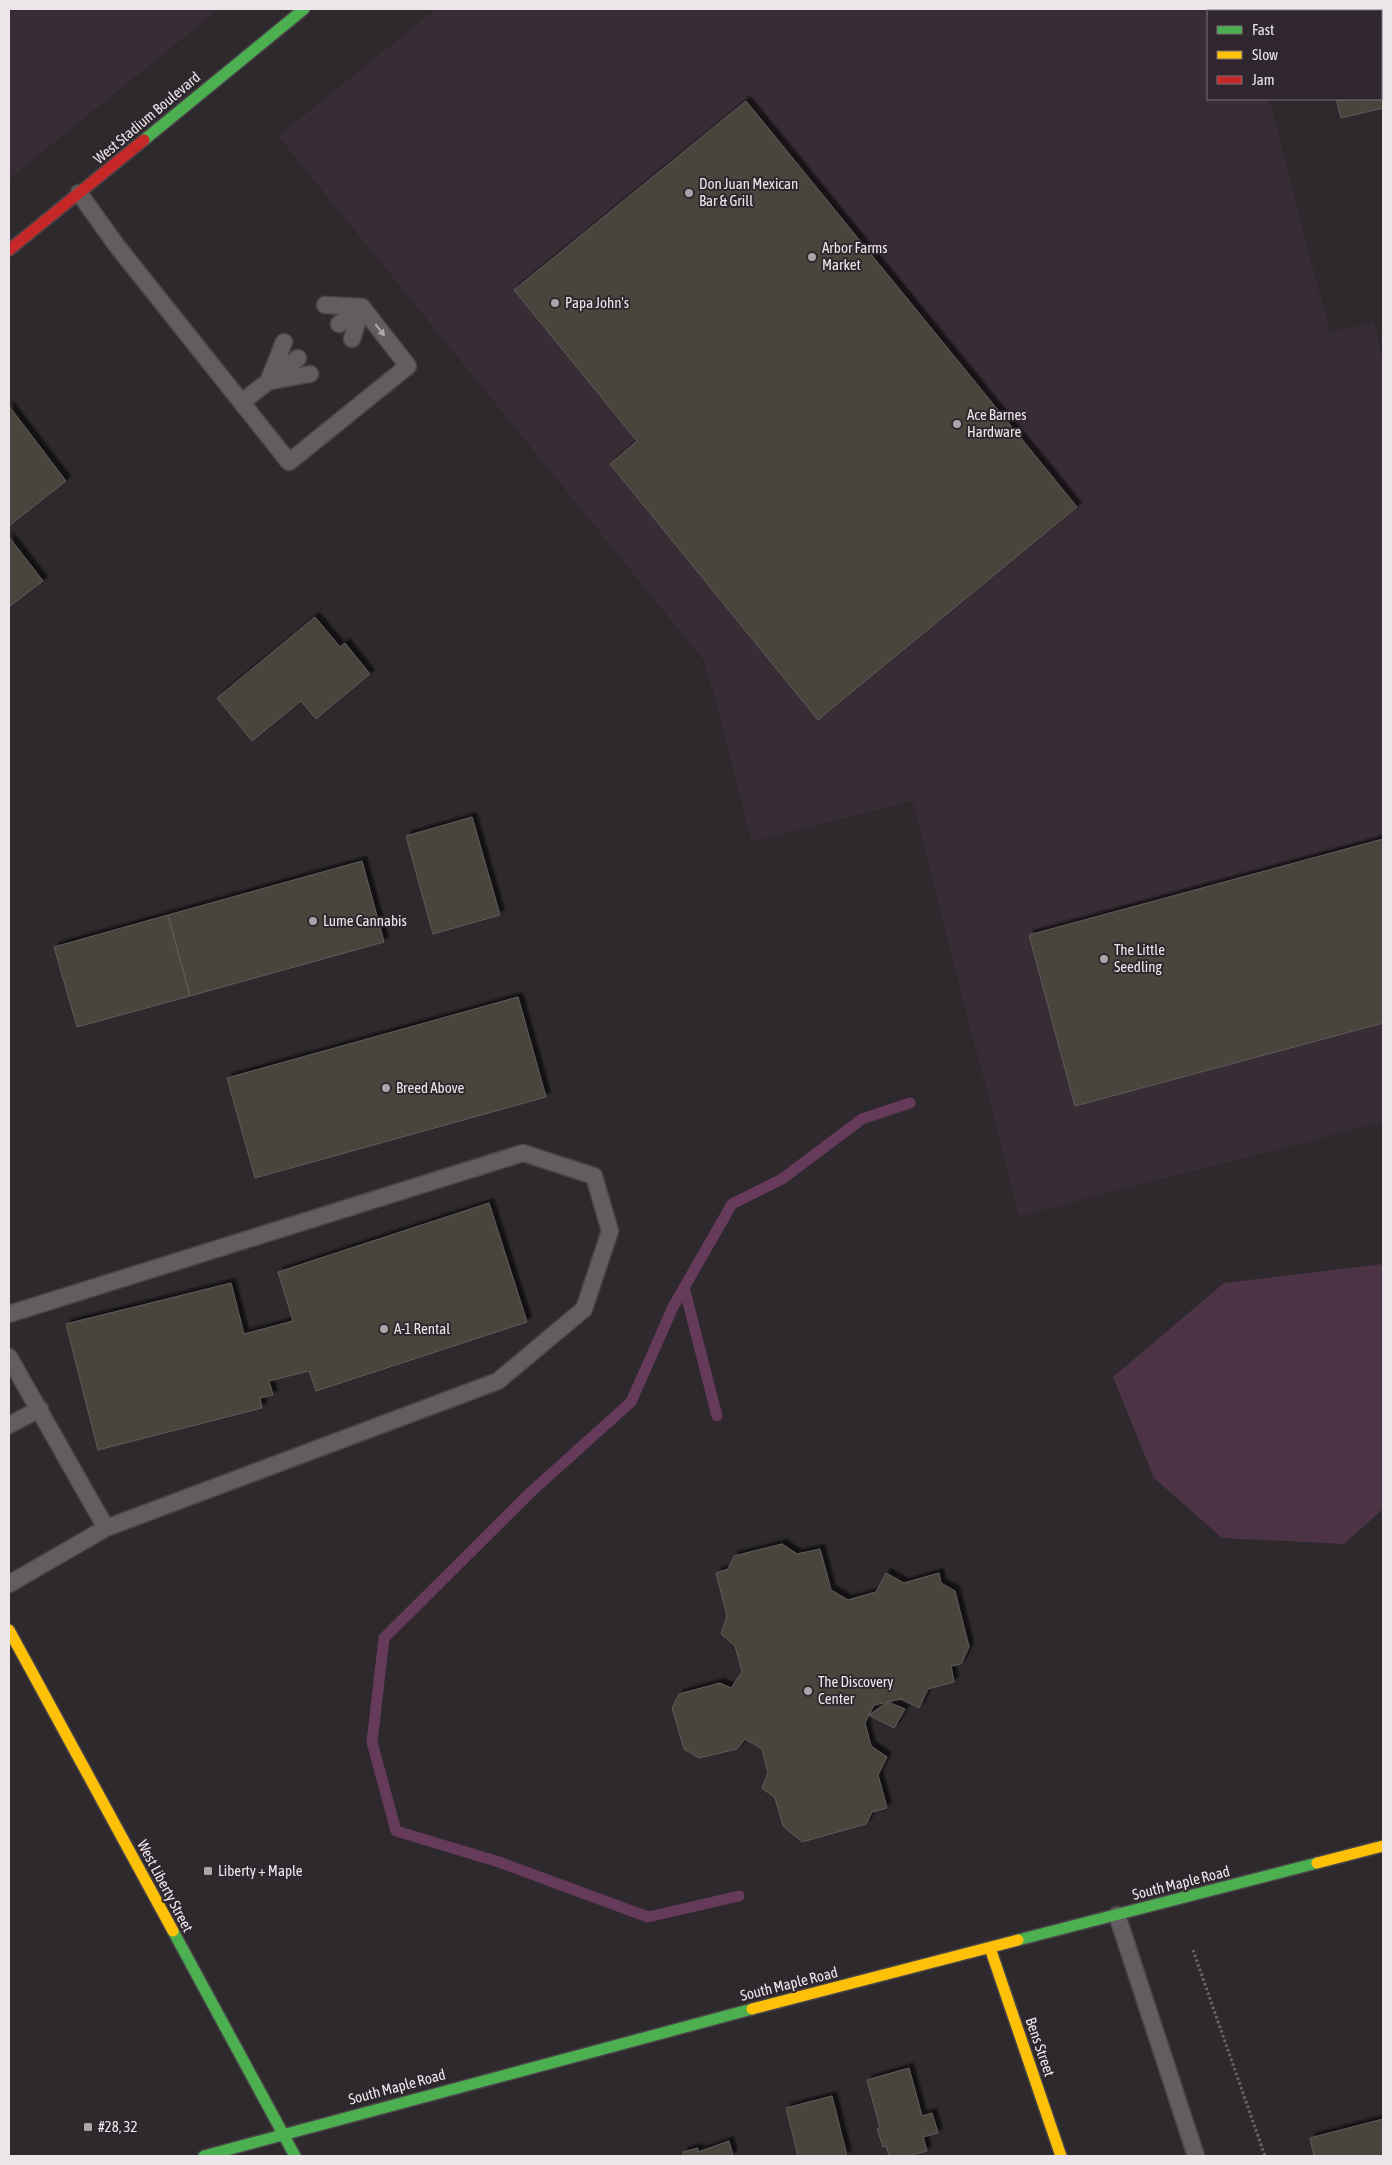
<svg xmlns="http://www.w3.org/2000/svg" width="1392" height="2165" font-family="'Asap Condensed',sans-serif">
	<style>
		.built { fill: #382c35 }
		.green { fill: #4c3446 }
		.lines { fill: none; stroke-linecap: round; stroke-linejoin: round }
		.stream { stroke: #653a5a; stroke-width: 11 }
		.building { fill: #49453c; stroke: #5d5b5b; filter: url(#shadow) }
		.lane-casing { stroke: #494448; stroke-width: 19 }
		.fast-casing { stroke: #494448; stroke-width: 14 }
		.slow-casing { stroke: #494448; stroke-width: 14 }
		.jam-casing { stroke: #494448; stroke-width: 14 }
		.path { stroke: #686568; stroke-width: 3; stroke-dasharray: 2.5 2.5; stroke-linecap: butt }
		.lane { stroke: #615d60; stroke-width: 16 }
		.fast { stroke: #4caf50; stroke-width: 11 }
		.slow { stroke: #ffc107; stroke-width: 11 }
		.jam { stroke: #c62828; stroke-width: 11 }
		.oneway { fill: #ada8ac }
		.poi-dot { fill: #a9a4a8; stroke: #2f272d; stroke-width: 2 }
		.labels { text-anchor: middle; stroke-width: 4; stroke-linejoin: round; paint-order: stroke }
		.street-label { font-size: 15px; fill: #ece6ea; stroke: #2f272d }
		.poi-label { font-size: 15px; fill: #ece6ea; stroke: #2f272d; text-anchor: start }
	</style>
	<defs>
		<filter id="shadow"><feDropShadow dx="4.5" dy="-4.5" stdDeviation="1" flood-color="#0009"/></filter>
	</defs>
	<rect width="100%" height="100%" fill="#2d292c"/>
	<path class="built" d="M9,9H219L9,179Z
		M436,9H1245L1246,11H1208V99H1269L1330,333L1374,322L1383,359V1122L1019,1216L912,801L752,842L705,662L278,136Z"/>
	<path class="green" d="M1383,1264V1509L1344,1544L1222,1538L1154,1478L1113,1377L1224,1283Z"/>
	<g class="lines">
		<path class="stream" d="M684,1287L717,1416
			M739,1896L648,1917L499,1862L396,1831L372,1742L384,1638L532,1491L631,1402L673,1307L732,1204L782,1179L862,1119L910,1103"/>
	</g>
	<path class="building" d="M1383,47V108L1341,118L1336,99H1381V48Z
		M746,101L1077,507L818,720L610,464L637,441L514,290Z
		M9,406L66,481L9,526Z
		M9,537L43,581L9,607Z
		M315,617L340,647L345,643L370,674L316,719L301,701L252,741L217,698Z
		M472,817L500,915L433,934L406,836Z
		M1383,839V1023L1075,1106L1029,935Z
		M362,861L384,942L190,996L168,915Z
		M168,915L190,996L77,1027L54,947Z
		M518,997L546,1097L255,1178L227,1078Z
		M489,1203L527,1322L316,1391L309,1371L269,1381L273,1395L260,1398L262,1408L98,1450L66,1324L231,1283L244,1334L293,1321L278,1272Z
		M782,1544L797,1554L820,1549L831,1590L848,1600L876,1592L886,1573L904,1583L939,1573L941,1583L955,1591L969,1647L961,1664L951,1666L954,1682L928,1689L919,1708L901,1699L874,1705L865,1723L871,1746L887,1757L878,1775L887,1808L872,1812L866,1824L802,1842L783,1826L775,1798L762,1788L768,1773L762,1749L745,1739L737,1749L699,1758L684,1749L672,1708L679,1694L720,1683L731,1688L742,1672L735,1646L721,1634L727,1616L716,1573L728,1569L734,1556Z
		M888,1702L905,1709L894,1728L869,1715Z
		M909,2068L922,2116L932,2113L938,2133L923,2137L927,2151L909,2156H889L886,2146L883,2147L877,2129L880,2128L867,2080Z
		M832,2096L847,2156H798L786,2108Z
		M1383,2119V2156H1314L1310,2138Z
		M729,2141L733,2156H683V2152L698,2148V2152Z"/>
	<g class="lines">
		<defs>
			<path id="lane" d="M79,193L117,246L289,462L408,366L362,307L325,305
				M339,324L362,307
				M352,339L362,307
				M271,381L310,374
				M268,382L284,342
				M242,402L298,358
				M9,1314L523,1153L594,1176L610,1231L584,1309L498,1381L106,1528
				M9,1357L106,1528L9,1584
				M9,1425L40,1409
				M1117,1915L1196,2156"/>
			<path id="fast" d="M144,140L304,9
				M173,1931L295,2156
				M1018,1940L1317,1863
				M204,2156L752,2009"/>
			<path id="slow" d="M9,1630L173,1931
				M1317,1863L1383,1846
				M990,1948L1061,2156
				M752,2009L1018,1940"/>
			<path id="jam" d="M9,250L144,140"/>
		</defs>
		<use href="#lane" class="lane-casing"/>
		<use href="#fast" class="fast-casing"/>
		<use href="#slow" class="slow-casing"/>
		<use href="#jam" class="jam-casing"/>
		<path class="path" d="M1193,1950L1265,2156"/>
		<use href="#lane" class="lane"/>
		<use href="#fast" class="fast"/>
		<use href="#slow" class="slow"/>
		<use href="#jam" class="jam"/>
	</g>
	<defs><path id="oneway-solid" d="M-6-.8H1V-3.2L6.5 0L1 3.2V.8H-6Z" transform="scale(1.25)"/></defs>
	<use class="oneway" href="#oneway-solid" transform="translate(380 330) rotate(52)"/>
	<g class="poi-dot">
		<circle cx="689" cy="193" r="5"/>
		<circle cx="812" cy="257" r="5"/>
		<circle cx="555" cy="303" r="5"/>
		<circle cx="957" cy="424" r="5"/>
		<circle cx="313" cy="921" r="5"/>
		<circle cx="1104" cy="959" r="5"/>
		<circle cx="386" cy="1088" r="5"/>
		<circle cx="384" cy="1329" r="5"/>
		<circle cx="808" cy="1691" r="5"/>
		<rect x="203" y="1866" width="10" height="10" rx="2.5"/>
		<rect x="83" y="2122" width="10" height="10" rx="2.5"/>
	</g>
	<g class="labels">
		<g class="street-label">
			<text transform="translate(147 118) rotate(-40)" y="5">West Stadium Boulevard</text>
			<text transform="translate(1181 1883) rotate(-14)" y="5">South Maple Road</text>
			<text transform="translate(165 1886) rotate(62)" y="5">West Liberty Street</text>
			<text transform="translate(789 1984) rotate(-14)" y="5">South Maple Road</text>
			<text transform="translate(1040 2047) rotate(71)" y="5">Bens Street</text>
			<text transform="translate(397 2087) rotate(-15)" y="5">South Maple Road</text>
		</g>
		<g class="poi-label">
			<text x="699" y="189">Don Juan Mexican<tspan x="699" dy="17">Bar &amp; Grill</tspan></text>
			<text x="822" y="253">Arbor Farms<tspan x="822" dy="17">Market</tspan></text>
			<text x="565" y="308">Papa John's</text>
			<text x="967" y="420">Ace Barnes<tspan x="967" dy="17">Hardware</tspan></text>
			<text x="323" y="926">Lume Cannabis</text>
			<text x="1114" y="955">The Little<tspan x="1114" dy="17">Seedling</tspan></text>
			<text x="396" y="1093">Breed Above</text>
			<text x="394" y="1334">A-1 Rental</text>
			<text x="818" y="1687">The Discovery<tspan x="818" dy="17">Center</tspan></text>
			<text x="218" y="1876">Liberty + Maple</text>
			<text x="98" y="2132">#28, 32</text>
		</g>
	</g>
	<rect width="1392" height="2165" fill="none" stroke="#ece6ea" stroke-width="20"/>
	<rect x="1207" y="10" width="175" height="90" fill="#2f272d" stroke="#7b7379"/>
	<rect x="1217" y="26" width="25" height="8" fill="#4caf50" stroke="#7b7379"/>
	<text x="1252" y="35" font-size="15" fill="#ece6ea">Fast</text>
	<rect x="1217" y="51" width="25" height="8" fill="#ffc107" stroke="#7b7379"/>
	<text x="1252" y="60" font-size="15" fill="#ece6ea">Slow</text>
	<rect x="1217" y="76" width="25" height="8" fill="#c62828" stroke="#7b7379"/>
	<text x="1252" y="85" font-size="15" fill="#ece6ea">Jam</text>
</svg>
